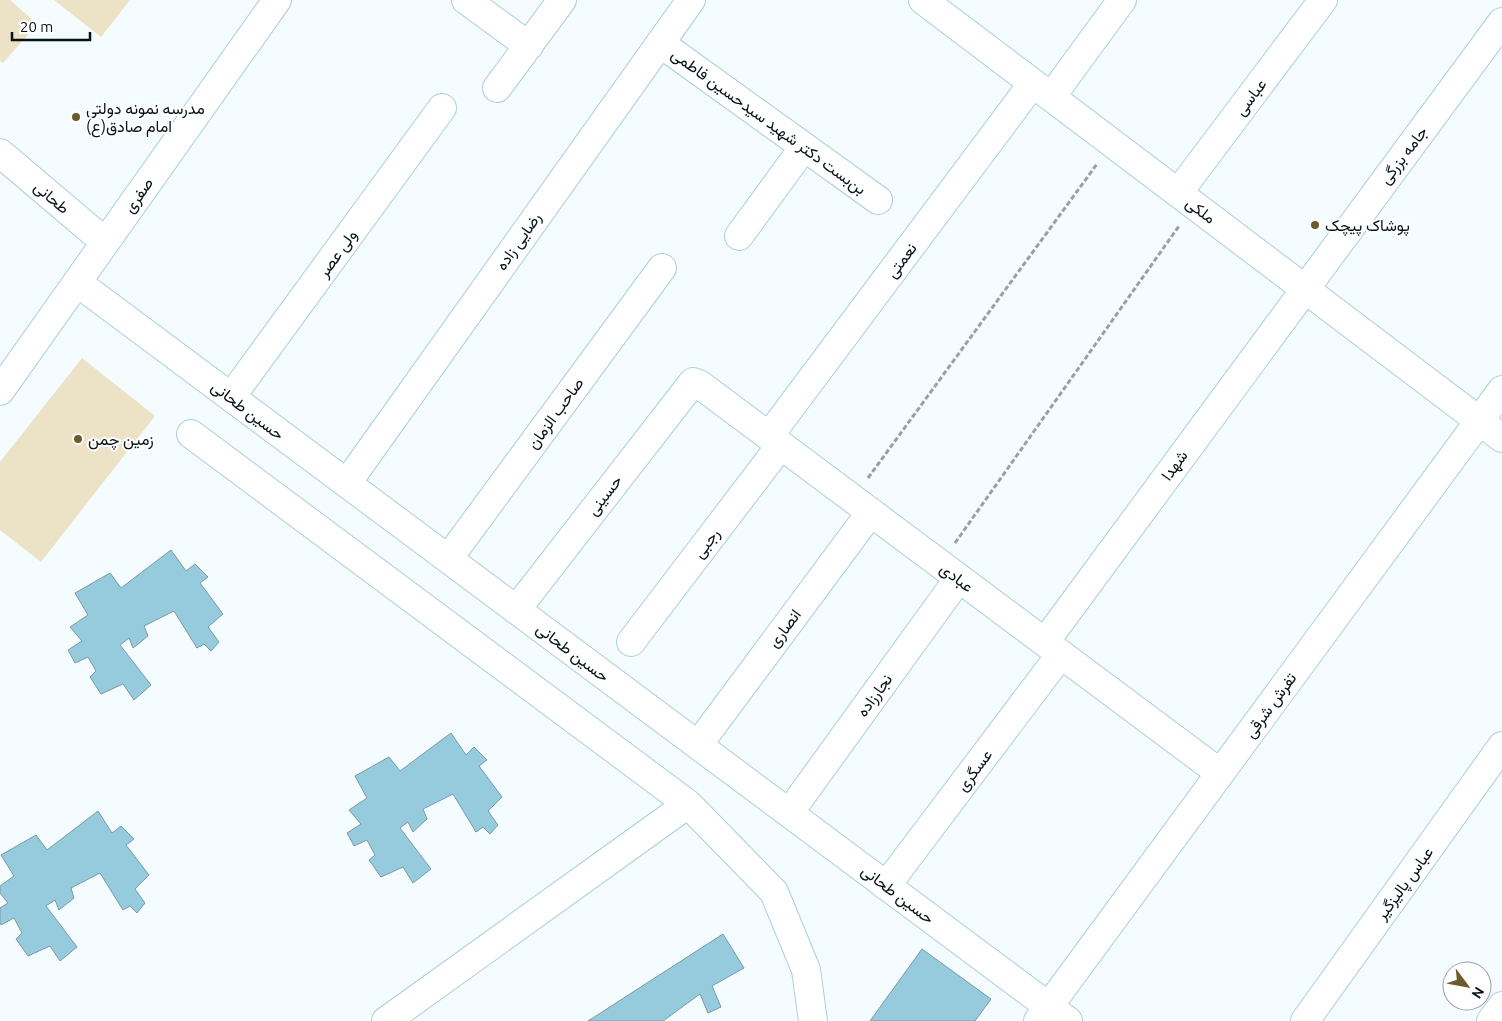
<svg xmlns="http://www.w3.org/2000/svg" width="1502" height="1021" font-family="Ubuntu,Vazirmatn,sans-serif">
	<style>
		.green { fill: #ece2c6 }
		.building { fill: #95cbdd; stroke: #789ba6 }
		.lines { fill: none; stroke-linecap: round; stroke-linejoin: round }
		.minor-casing { stroke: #abcfdb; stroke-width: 30 }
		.path { stroke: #98a1a5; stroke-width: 3; stroke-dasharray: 5 2.5; stroke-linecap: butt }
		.minor { stroke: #fff; stroke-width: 28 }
		.poi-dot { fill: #6d5c2a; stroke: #fff; stroke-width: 2 }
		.labels { text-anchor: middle; stroke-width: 4; stroke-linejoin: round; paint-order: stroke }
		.street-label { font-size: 16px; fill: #051216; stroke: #fff }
		.poi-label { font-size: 16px; fill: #051216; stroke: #fff; text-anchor: start }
	</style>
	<rect width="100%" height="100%" fill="#f5fcff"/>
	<path class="green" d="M0,0H10L37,24L3,63L0,61Z
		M54,0H130L101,37Z
		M82,358L155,416L41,562L0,530V462Z"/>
	<path class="building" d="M171,550L186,571L195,564L208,577L200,583L223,614L208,627L219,642L211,651L204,644L197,648L174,611L144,626L148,636L133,648L129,638L120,645L151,685L134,700L123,684L101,694L90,677L96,671L88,657L75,663L68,650L82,641L70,627L88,615L75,593L110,573L121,588Z
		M451,733L466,755L474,747L487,760L479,766L502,797L488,811L498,825L490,834L483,827L476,832L453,794L423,809L427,819L413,832L408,822L400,828L431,869L413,883L403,867L381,877L369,860L375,855L367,840L354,846L347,833L361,824L349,810L367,798L355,776L389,757L400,771Z
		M98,811L112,833L121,826L134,839L126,845L149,875L135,889L145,903L137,913L130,906L123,910L100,873L71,888L74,898L59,910L55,900L46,906L77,947L60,961L50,946L28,956L16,939L22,933L14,918L1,925L0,923V908L8,903L0,893V886L14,876L1,855L36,835L47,850Z
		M723,934L744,968L712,986L721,1007L708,1013L700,994L663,1021H588Z
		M922,949L991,999L975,1021H870Z"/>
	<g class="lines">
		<defs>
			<path id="minor" d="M466,0L529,46
				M923,0L1502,438
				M660,43L878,200
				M497,88L562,0
				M1051,97L1122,0
				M0,153L105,242
				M1178,193L1323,0
				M739,236L804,147
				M78,283L1068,1021
				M0,391L277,0
				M231,397L442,108
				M191,434L688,804L774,892L806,970L813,1021
				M769,436L1033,83
				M347,483L691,0
				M448,559L662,268
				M516,610L693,382L699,384L1220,773
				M631,642L781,445
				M1045,642L1502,22
				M698,745L871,512
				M789,813L959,578
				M886,886L1061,654
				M386,1021L688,804
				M1038,1021L1502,390
				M1305,1021L1502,746
				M1491,1021L1502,1006"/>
		</defs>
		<use href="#minor" class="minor-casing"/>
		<path class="path" d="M868,478L1097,164
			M955,543L1179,226"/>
		<use href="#minor" class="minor"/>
	</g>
	<g class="poi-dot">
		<circle cx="76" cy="117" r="5"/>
		<circle cx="1315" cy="225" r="5"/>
		<circle cx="78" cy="439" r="5"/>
	</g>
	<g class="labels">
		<g class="street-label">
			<text transform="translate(1250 97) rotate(-53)" y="6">عباسی</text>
			<text transform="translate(769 121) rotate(36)" y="6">بن‌بست دکتر شهید سیدحسین فاطمی</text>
			<text transform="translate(1403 155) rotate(-53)" y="6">جامه بزرگی</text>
			<text transform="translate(138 195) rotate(-55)" y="6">صفری</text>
			<text transform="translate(52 197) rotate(40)" y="6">طحانی</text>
			<text transform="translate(1201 210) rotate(37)" y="6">ملکی</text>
			<text transform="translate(518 241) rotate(-55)" y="6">رضایی زاده</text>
			<text transform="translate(337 253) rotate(-54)" y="6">ولی عصر</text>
			<text transform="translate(901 260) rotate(-53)" y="6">نعمتی</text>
			<text transform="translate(248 410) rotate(37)" y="6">حسین طحانی</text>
			<text transform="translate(555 413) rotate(-54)" y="6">صاحب الزمان</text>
			<text transform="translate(1174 465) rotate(-54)" y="6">شهدا</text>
			<text transform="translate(604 495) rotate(-52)" y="6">حسینی</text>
			<text transform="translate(706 543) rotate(-53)" y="6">رجبی</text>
			<text transform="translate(957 577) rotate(37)" y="6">عبادی</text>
			<text transform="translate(784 628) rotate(-53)" y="6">انصاری</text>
			<text transform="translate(573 652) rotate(37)" y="6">حسین طحانی</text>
			<text transform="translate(874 695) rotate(-54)" y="6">نجارزاده</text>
			<text transform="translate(1270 705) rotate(-54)" y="6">تفرش شرقی</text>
			<text transform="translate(974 770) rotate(-53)" y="6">عسگری</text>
			<text transform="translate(1404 883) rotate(-54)" y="6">عباس پالیزگیر</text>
			<text transform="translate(898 894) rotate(37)" y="6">حسین طحانی</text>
		</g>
		<g class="poi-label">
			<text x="86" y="114">مدرسه نمونه دولتی<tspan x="86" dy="18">امام صادق(ع)</tspan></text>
			<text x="1325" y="231">پوشاک پیچک</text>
			<text x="88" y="445">زمین چمن</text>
		</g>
	</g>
	<g transform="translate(1467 986) rotate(122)"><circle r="24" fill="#ffffff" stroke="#9ba0a2"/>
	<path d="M0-4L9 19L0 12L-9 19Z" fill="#6d5c2a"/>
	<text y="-8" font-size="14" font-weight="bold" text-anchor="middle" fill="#051216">N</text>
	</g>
	<path d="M12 32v8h78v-8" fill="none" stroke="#051216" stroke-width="2.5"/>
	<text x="20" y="32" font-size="15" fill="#051216" stroke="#ffffff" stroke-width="4" paint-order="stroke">20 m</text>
</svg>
